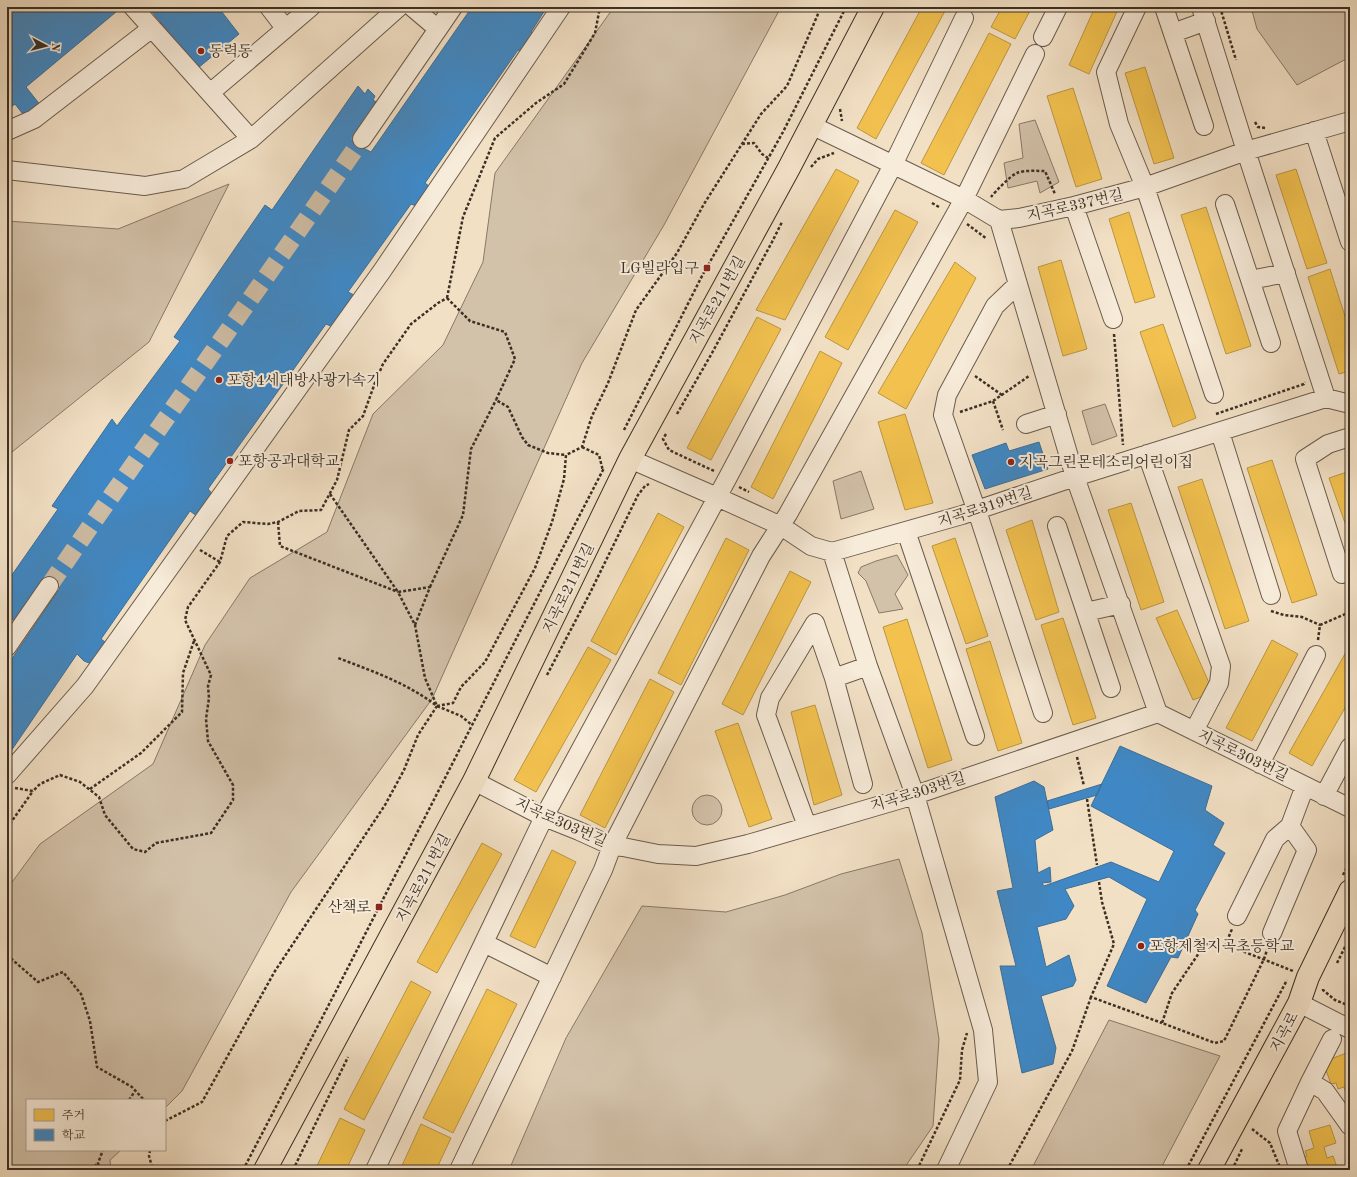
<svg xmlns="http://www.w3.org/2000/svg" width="1357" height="1177" font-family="'Old Standard TT','Noto Serif KR',serif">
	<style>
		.green { fill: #d3c2aa; stroke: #887968 }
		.homes { fill: #f2c14e; stroke: #bb9642 }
		.schools { fill: #3f88c5; stroke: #3e6e95 }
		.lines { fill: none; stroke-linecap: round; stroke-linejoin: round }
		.minor-tunnel { stroke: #cebda5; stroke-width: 18; stroke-dasharray: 18 9; stroke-linecap: butt }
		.minor-casing { stroke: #6a5c4d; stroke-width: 20 }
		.major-casing { stroke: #3c3025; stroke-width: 24 }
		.path { stroke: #3c3025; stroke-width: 2.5; stroke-dasharray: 3 2; stroke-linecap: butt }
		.minor { stroke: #f7ebd9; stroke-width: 18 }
		.major { stroke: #f2e0c5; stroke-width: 22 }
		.poi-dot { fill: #8f2418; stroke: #f7ebd9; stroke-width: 1.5 }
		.labels { text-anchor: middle; stroke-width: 4; stroke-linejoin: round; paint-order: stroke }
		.poi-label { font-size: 15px; fill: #3c3025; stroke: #f7ebd9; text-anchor: start }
		.street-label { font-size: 15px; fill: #3c3025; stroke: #f7ebd9 }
	</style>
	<rect width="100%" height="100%" fill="#f2e0c5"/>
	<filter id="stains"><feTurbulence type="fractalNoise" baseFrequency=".005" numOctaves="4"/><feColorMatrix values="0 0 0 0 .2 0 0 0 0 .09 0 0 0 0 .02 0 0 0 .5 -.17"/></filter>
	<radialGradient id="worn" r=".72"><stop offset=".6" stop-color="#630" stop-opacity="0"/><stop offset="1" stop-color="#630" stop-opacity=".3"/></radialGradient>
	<path class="green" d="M614,7H781L664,225L582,363L432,699L291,892L182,1091L165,1108V1100H27V1150H121L110,1160L111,1170H7V889L40,844L153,764L205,645L250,578L327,532L373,414L443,345L483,262L495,173Z
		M1251,7H1350V57L1297,85L1257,29Z
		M1035,120L1059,182L1040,193L1037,181L1008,188L1004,163L1023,158L1019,124Z
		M229,184L149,342L7,456V221L118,229Z
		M1105,404L1117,436L1092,445L1082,411Z
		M861,471L874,509L841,519L833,481Z
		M897,555L908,575L895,594L903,609L879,613L866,581L858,573L861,567L876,561Z
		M692 810a15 15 0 1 1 30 0a15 15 0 1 1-30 0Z
		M899,859L922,933L939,1039L933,1126L903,1170H509L566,1038L642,906L726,912L785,895L841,874Z
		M1109,1020L1220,1056L1160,1170H1031Z"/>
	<path class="homes" d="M922,7H939L945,11L876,139L857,128Z
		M1002,7H1032L1015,39L991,27Z
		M1095,7H1119L1089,74L1069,65Z
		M989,33L1011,44L944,175L921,163Z
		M1145,67L1174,158L1154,164L1125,73Z
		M1073,88L1102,179L1076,187L1047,96Z
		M1350,164V179L1346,166Z
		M836,169L859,181L785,320L756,310Z
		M1296,169L1327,263L1307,269L1276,175Z
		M1206,207L1251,346L1226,354L1181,215Z
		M895,210L918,222L848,350L825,337Z
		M1129,212L1155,297L1135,303L1109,219Z
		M1061,260L1087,349L1063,356L1038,267Z
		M955,262L976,278L906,409L878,393Z
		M1330,269L1350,332V371L1339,374L1308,277Z
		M757,317L781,329L711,460L687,448Z
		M1163,324L1196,418L1173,427L1140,332Z
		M820,351L842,363L773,499L751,487Z
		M905,414L933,503L905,510L878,422Z
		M1272,460L1317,595L1292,603L1247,468Z
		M1350,471V537L1329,478Z
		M1202,479L1249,621L1225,629L1178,487Z
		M1131,503L1164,602L1141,610L1108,510Z
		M658,513L684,527L616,655L591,641Z
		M1032,520L1059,612L1036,620L1006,530Z
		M726,538L749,550L681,685L658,673Z
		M955,538L988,636L966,644L932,546Z
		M790,571L811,582L743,715L722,704Z
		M1177,610L1213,692L1193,700L1156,618Z
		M1063,618L1096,718L1073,725L1041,625Z
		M907,619L952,760L928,768L883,627Z
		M1272,640L1298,654L1252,741L1226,728Z
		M990,641L1022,743L998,751L966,649Z
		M1350,645V699L1312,766L1289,753Z
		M588,647L611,660L536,792L514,780Z
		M650,679L674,692L605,828L580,815Z
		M815,705L842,795L814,805L791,712Z
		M738,723L772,819L749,827L715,731Z
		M482,843L502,854L437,973L417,962Z
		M552,850L576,862L535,948L510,936Z
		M411,981L431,992L364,1120L344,1109Z
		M487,989L517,1004L453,1133L423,1118Z
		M1349,1052L1350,1055V1105L1344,1087L1338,1089L1336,1083L1331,1084L1323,1062Z
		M340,1118L365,1130L346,1170H315Z
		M421,1124L451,1138L436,1170H400Z
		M1330,1125L1336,1143L1324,1147L1327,1158L1333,1156L1338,1170H1314L1313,1166L1304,1168L1301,1158L1307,1156L1305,1151L1314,1148L1309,1131Z"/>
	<path class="schools" d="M7,7H112L116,12L26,87L41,106L26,118L15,104L7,110Z
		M148,7H218L239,34L198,68Z
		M472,7H547L531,32L537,36L527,54L518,50L425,183L433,189L421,208L411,204L348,292L354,295L333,327L326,324L208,489L216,498L201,519L190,511L101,639L109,645L97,666L84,661L77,654L7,757V666L60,588L46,578L13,620L7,616V582L58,509L52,506L112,419L117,426L180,341L174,337L265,205L272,210L358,86L365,94L368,89L375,96L373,100L381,105L354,143L371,152Z
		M1039,442L1048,469L985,489L972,455L1006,443L1009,451Z
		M1120,746L1212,786L1205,810L1224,823L1213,845L1225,853L1195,910L1198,914L1178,958L1171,957L1146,1003L1107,986L1147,899L1109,877L1065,889L1074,906L1066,919L1037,927L1046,967L1069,955L1076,980L1073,986L1041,996L1056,1048L1053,1064L1022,1073L1000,966H1016L997,891L1013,888L995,797L1034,781L1044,787L1053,830L1035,840L1038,873L1050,867L1051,882L1042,883L1044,886L1111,862L1159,882L1174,851L1091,806Z
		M1102,784L1097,795L1049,809L1047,801Z"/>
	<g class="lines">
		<path class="minor-tunnel" d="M49,586C152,436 259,289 362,139"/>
		<defs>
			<path id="minor" d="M133,7L251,139
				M269,7L285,28
				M412,7L438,29L453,7
				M1137,7L1106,72L1119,124L1145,187L1214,394
				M1164,7L1204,126
				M1201,7L1246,151L1326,398
				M1173,33L1206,21
				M1043,37L1058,7
				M210,93L311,7
				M811,125L964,199L999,220L1019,218L1074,206L1145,187L1246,151L1350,121
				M7,131L34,119L152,28
				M1314,131L1350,242
				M362,139L438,29
				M7,170L145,186L184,179L251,139L399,7
				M1225,204L1271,343
				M1074,206L1113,319
				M999,220L1075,477L1158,713
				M1250,280L1286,273
				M1018,284L995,306L947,395L943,415L980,520L1043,713
				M1026,424L1057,414
				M1220,432L1271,595
				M1147,454L1221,666L1219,683L1194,731
				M630,459L717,497L781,526L811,546L832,552L962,515L1075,477L1326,398L1350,404
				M1057,526L1111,688
				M906,531L975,736
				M832,552L868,666L915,795L983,1030L988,1082L946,1170
				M1342,574L1305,459L1328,444L1350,437
				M1086,612L1121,604
				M7,647L49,586
				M1260,764L1316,655
				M7,775L85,686L382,271L561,7
				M474,781L544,817L579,831L612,846L623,847L658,854L696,856L748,844L915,795L1158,713L1350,808
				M863,784L834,678L868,666
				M1324,796L1350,747
				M807,826L766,715L770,698L815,623L834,678
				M1237,916L1275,839L1290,826L1305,786
				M1272,933L1307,850L1290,826
				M484,943L552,977
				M1299,1003L1350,1029
				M1332,1039L1310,1082L1325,1091L1350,1126
				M375,1170L544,817L727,479L893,165L964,18
				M459,1170L603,870L612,846L761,556L788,514L964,199L1035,54
				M1299,1170L1287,1131L1310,1082"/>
			<path id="major" d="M265,1170L474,781L630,459L789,168L873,7
				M1209,1170L1299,1003L1308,977L1350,891"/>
		</defs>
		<use href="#minor" class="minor-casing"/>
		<use href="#major" class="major-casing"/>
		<path class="path" d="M1220,7L1236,60
			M840,109L842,121
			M1255,122L1258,127L1265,128
			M742,144L754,143L762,154L768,158
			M811,167L818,159L834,153
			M991,197C996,191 1010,176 1017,173C1024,170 1038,171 1045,171L1055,194
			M932,203L939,207
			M967,224L987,239
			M447,298L463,217L495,138L536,103L564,84L595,33L600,7
			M447,298L470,321L505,332L515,359L496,400L508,407L522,437L528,445L548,453L566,455
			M1114,334L1123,445
			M975,376L1002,395
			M993,401L1003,430
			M960,412L993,401L1029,376
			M677,414L712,353L772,242L782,222
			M1216,414L1304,384L1305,382
			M624,430L702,276L783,132L846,7
			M666,434L663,439L669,450L714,471
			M582,447L599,455L603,471
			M739,487L749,492
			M330,494L398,592
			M278,522L280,546L398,592
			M200,550L220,562
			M430,587L463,515L471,449L496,400
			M1271,611L1284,615L1302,617L1320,625
			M415,625L430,587L398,592L415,625L425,678L437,706L461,716L472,725
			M1318,640L1320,625L1350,612
			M547,675L589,595L638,495L645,486L649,484
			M437,706L453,703L461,687L485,662L535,568L552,522L564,479L566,455L582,447L592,416L608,383L636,310L677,253L704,204L761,114L787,86L821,7
			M1077,757L1084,786
			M15,788L33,791L40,784L60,775L80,782L99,797L105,815L133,849L145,852L156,843L211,833L233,800V785L208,741L206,719L209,698L208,686L211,675L185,620L188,607L220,562L227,536L243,522L268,524L278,522L299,511L321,510L337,480L349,430L363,416L376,380L383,364L411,324L438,303L447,298
			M90,789L141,753L182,712L183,673L194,641
			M1087,799L1097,865
			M7,828L33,791
			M1343,875L1350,861
			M1099,882L1102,902L1114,944L1091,997L1162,1023
			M1225,946L1232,929
			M1268,947L1264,959L1224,1041L1215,1043L1162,1023L1172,993L1205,944L1232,947L1293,971
			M7,955L38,982L63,972L81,994L90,1021L97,1067L132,1087L144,1100
			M1337,963L1350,937
			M1323,989V990L1335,1000L1350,1006
			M129,1100L135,1091
			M165,1121L202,1102L275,971L385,805L404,770L418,735L437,706C407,683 372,671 338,658
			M1252,1129L1270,1143L1281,1170
			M150,1150L149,1156L153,1170
			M91,1170L98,1163
			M100,1170L98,1163L103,1150
			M243,1170C365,937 483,702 604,468
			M293,1170L348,1057
			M917,1170L960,1080L962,1050L967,1033
			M1007,1170L1072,1051L1091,997
			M1186,1170L1287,980
			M1232,1170L1242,1149"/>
		<use href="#minor" class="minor"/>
		<use href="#major" class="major"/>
	</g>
	<g class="poi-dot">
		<circle cx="201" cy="51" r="4"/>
		<rect x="703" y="264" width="8" height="8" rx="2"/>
		<circle cx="219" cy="380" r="4"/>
		<circle cx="230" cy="461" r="4"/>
		<circle cx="1011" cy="462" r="4"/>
		<rect x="375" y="903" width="8" height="8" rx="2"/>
		<circle cx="1141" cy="946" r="4"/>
	</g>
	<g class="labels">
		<g class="poi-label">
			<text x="209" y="56">동력동</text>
			<text x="699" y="273" text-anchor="end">LG빌라입구</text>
			<text x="227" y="385">포항4세대방사광가속기</text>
			<text x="238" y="466">포항공과대학교</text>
			<text x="1019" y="467">지곡그린몬테소리어린이집</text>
			<text x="371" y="912" text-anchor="end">산책로</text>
			<text x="1149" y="951">포항제철지곡초등학교</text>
		</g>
		<g class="street-label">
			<text transform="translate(1075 205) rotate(-13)" y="5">지곡로337번길</text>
			<text transform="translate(717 300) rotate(-61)" y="5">지곡로211번길</text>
			<text transform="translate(985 507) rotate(-18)" y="5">지곡로319번길</text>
			<text transform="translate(568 588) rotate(-64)" y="5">지곡로211번길</text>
			<text transform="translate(1243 755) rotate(26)" y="5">지곡로303번길</text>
			<text transform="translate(918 792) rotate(-17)" y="5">지곡로303번길</text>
			<text transform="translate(561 822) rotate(24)" y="5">지곡로303번길</text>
			<text transform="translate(423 878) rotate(-62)" y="5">지곡로211번길</text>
			<text transform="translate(1284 1032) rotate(-62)" y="5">지곡로</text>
		</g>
	</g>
	<rect width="1357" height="1177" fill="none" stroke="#f2e0c5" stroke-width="24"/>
	<rect x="8" y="8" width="1341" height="1161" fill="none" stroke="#3c3025" stroke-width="2"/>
	<rect x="12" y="12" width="1333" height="1153" fill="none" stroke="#3c3025"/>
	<rect x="26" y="1099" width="140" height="52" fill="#f7ebd9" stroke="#aca091"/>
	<rect x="34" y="1109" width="20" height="12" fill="#f2c14e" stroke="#aca091"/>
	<text x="62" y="1119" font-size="12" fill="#3c3025">주거</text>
	<rect x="34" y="1129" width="20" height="12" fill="#3f88c5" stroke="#aca091"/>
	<text x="62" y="1139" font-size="12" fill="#3c3025">학교</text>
	<g transform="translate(46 46) rotate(97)" stroke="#f7ebd9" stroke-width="3" paint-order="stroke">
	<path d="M0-3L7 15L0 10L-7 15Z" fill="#3c3025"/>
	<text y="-6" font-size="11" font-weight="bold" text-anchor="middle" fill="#3c3025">N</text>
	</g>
	<rect width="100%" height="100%" filter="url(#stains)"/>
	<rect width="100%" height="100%" fill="url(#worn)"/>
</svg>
